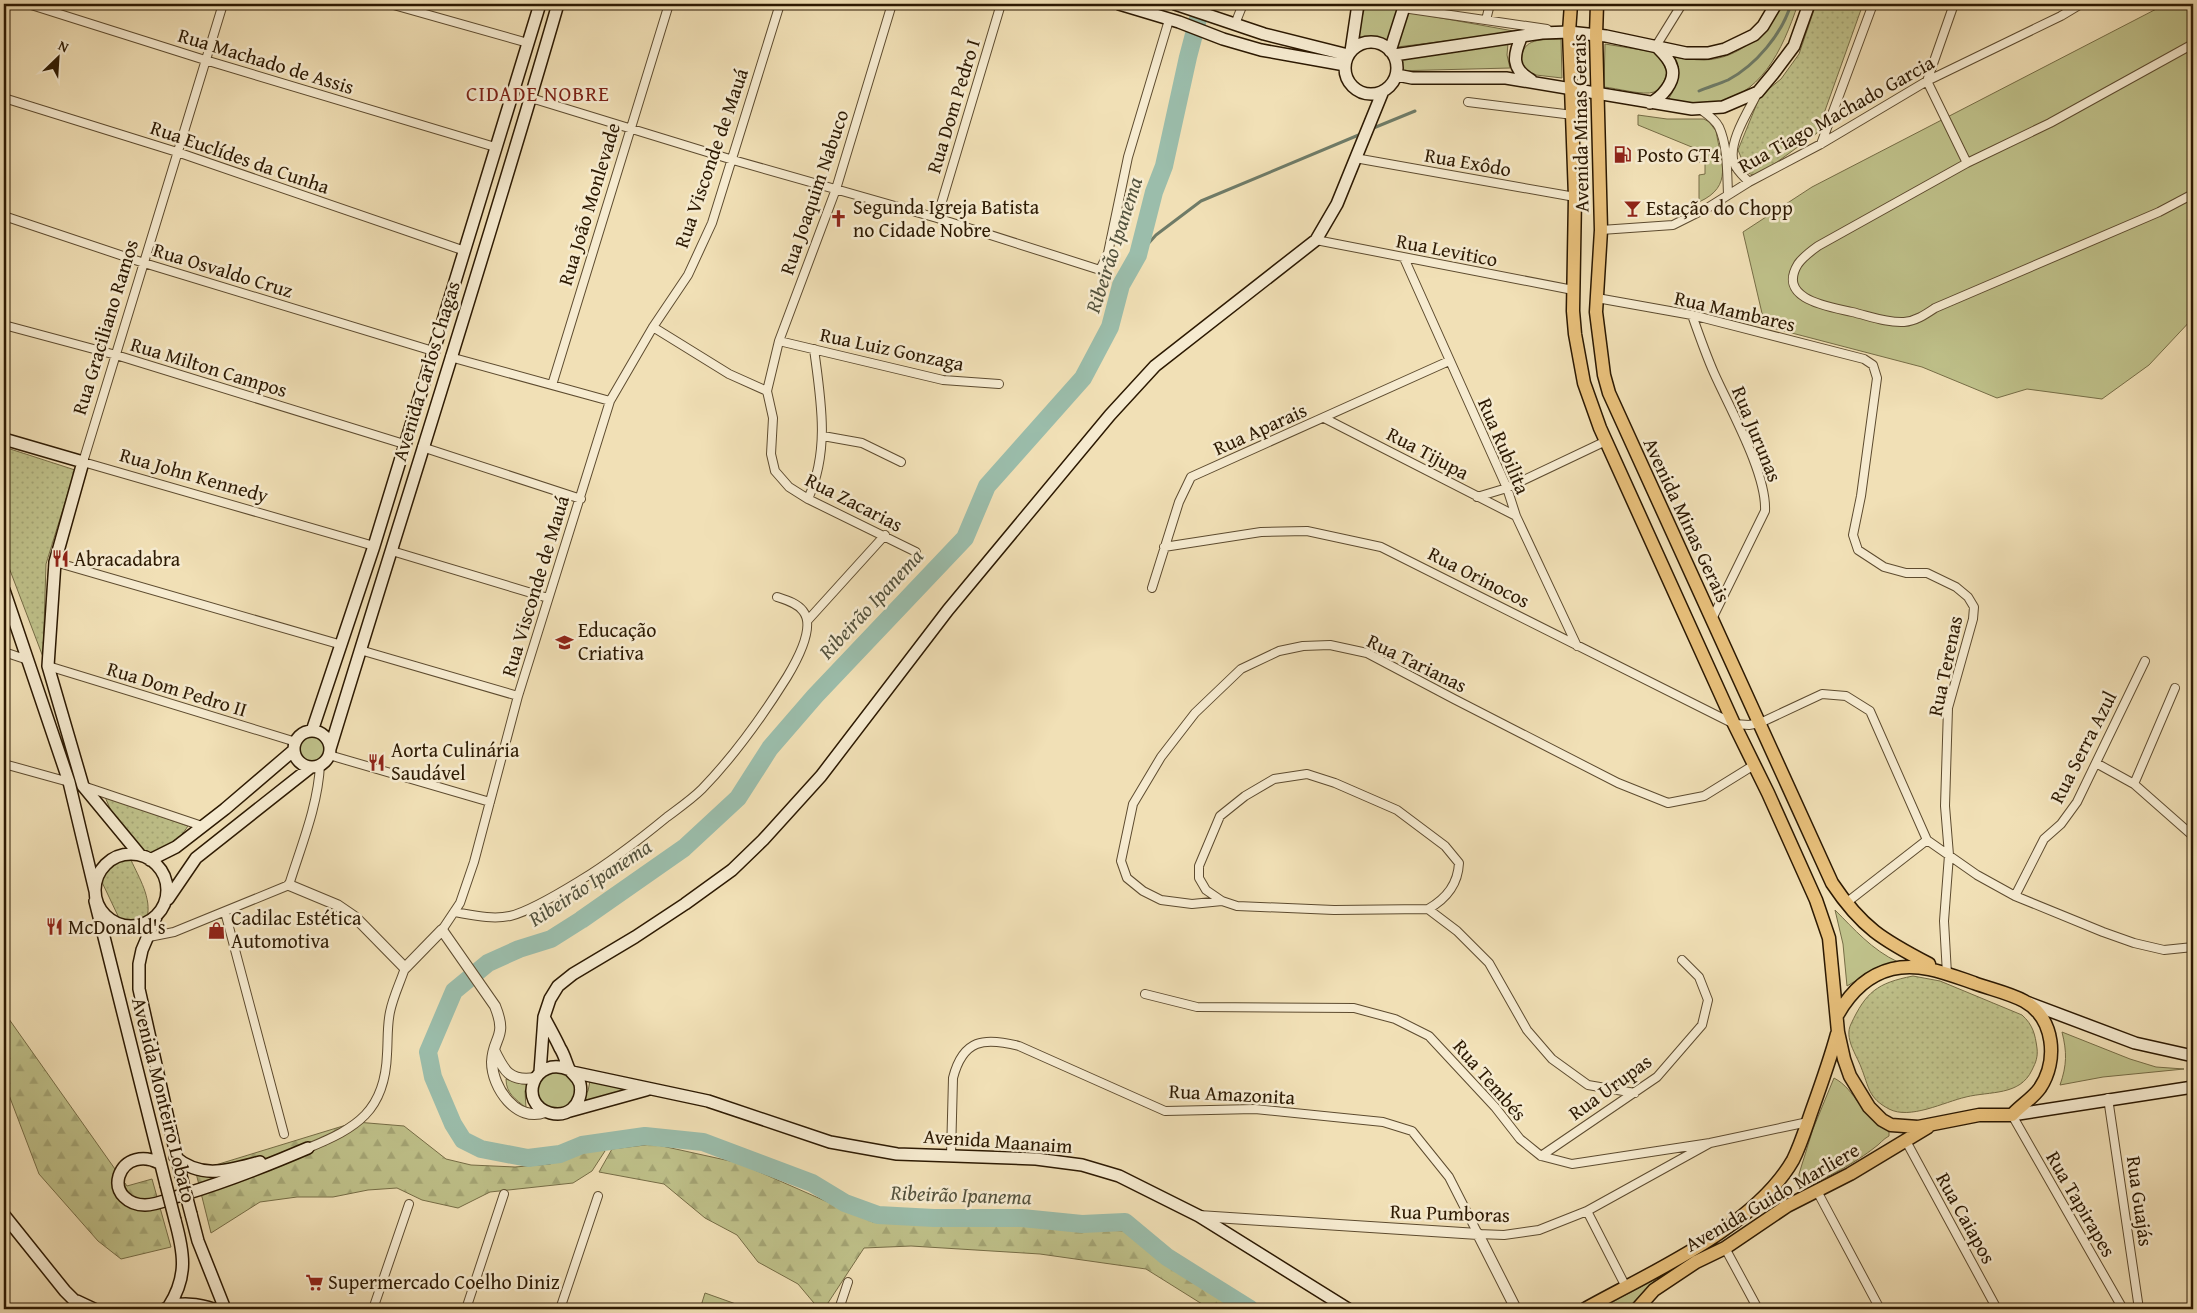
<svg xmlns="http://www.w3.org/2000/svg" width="2197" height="1313" font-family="'Gentium Book Plus',serif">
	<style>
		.green { fill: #bfc18a; stroke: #766d46 }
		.forest { fill: url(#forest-firs); stroke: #766d46 }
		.park { fill: url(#park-dots); stroke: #766d46 }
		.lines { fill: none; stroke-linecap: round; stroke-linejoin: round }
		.stream { stroke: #6f7b67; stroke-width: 3 }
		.river { stroke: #9bbdab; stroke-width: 18 }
		.minor-casing { stroke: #5d4b2f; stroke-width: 10 }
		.tertiary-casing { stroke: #5d4b2f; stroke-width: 12 }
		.secondary-casing { stroke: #2c1902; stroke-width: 14 }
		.primary-casing { stroke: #2c1902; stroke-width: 15 }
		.minor { stroke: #f6ebd0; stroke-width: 8 }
		.tertiary { stroke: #f6ebd0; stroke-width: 10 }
		.secondary { stroke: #f6ebd0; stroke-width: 11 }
		.primary { stroke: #e8c07b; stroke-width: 12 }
		.secondary-bridge-casing { stroke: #2c1902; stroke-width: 14; stroke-linecap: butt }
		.secondary-bridge { stroke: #f6ebd0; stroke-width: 11 }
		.labels { text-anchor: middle; stroke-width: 5; stroke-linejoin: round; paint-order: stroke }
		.street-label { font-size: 20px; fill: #2c1902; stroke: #f6ebd0 }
		.poi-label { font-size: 20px; fill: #2c1902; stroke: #f6ebd0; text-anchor: start }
		.neighbourhood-label { font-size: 21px; letter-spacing: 1px; fill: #7a1f14; stroke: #f6ebd0 }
		.water-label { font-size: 21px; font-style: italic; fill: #53523d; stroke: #f6ebd0 }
	</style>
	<defs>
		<pattern id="forest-firs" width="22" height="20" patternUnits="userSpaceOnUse" patternTransform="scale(1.25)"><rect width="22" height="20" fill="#bfc18a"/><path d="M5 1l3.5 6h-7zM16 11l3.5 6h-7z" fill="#a4a575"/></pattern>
		<pattern id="park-dots" width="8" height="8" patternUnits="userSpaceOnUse" patternTransform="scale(1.25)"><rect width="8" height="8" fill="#bfc18a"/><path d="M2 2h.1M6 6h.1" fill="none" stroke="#a4a575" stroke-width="1.8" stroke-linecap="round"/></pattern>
	</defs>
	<rect width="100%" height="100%" fill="#f1e0b6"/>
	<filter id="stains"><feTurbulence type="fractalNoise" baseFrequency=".004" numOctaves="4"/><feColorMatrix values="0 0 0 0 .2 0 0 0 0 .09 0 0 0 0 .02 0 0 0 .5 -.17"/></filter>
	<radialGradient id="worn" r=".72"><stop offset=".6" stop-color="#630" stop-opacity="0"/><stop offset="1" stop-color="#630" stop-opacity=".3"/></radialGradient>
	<path class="green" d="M1366,4H1401L1388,42L1356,36Z
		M1782,4H1798C1782,50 1762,98 1706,105C1695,107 1680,102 1668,100C1678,84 1678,75 1673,57C1683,58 1693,60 1704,60C1739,59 1767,33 1782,4Z
		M2166,4H2193V318L2149,365L2102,399L2027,389L1997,398L1922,367L1765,326L1743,232L1812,187Z
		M1408,12L1519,32L1397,47Z
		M1561,39L1562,78L1536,75L1526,70C1522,65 1521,60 1522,55C1525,37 1546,40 1561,39Z
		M1508,43L1507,55L1510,68L1393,71L1396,60Z
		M1605,44L1654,52L1660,57L1667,72C1665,79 1662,89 1654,92C1644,96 1616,88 1604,87Z
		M1638,115L1667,119H1704L1709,122L1716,131C1721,162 1734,186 1699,202V175L1705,174V163L1699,162V150L1638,125Z
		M298 749a14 14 0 1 1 28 0a14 14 0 1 1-28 0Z
		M1835,910C1854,929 1872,950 1898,962L1878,967L1847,986L1843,944Z
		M2062,1032L2130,1059L2156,1067L2184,1069L2103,1077L2060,1085C2067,1065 2067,1052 2062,1032Z
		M553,1070L572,1076L577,1094L565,1110L545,1107C533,1090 534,1081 553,1070Z
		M1834,1078C1857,1090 1860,1118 1889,1128V1136C1883,1139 1880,1144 1874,1148C1859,1160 1823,1182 1805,1184L1799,1181V1174L1813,1129Z
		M506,1079L522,1084H529L525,1091L526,1108C516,1099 506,1094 506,1079Z
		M597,1080L629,1090L599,1099L581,1100L588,1091L590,1081Z
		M1657,1278L1628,1309H1611L1607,1305Z
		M705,1293L750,1309H700Z"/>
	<path class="forest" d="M4,1012L127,1186L152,1179L171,1247L121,1259L98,1241L39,1174L4,1082Z
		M356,1122L404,1126L446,1159L471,1165L515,1167L550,1164L594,1147L605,1151L592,1171L573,1183L490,1192L458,1208L422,1200L397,1188L368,1190L333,1197H297L260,1202L211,1233L195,1169L196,1171Z
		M653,1144L739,1163L873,1222L996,1224L1124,1231L1241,1309H1210L1146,1269L1040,1254L911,1246L864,1248L824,1309H819L798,1284L758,1262L737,1235L705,1218L664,1184L599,1172L612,1149Z"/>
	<path class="park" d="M1816,4H1863L1817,133L1762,173C1756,175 1752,176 1747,172L1738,150L1760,96L1781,79L1799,54Z
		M4,447L75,470L46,564L43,657L8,565L4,548Z
		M105,797L188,826C179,840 163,856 145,853L112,813Z
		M125,858L131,860C139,878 152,898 147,918L130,923L119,918L100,878C106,867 114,863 125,858Z
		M1913,976L1940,981L2022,1015C2033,1025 2035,1034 2037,1048C2038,1057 2036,1062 2032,1070C2020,1096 1990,1091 1966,1097C1944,1102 1910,1120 1889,1109C1868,1098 1869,1087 1861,1067C1856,1054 1844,1038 1851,1024C1866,992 1877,983 1913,976Z"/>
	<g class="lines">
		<path class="stream" d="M1699,91C1708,87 1719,84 1728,80C1756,65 1782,34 1791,4
			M1371,129L1415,111
			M1138,255L1156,235L1201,201L1361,134"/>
		<path class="river" d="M1202,4L1188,57L1164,166L1154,192L1138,255L1121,285L1110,327L1083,378L987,486L965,538L815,696L770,748L738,798L684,848L581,920L551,939L519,949L488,963L454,991L428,1052L433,1077L453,1124L463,1140L481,1149L528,1158L560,1154L582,1145L645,1136L703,1142L812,1183L845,1203L878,1215L934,1218H1022L1082,1224L1125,1222L1167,1257L1250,1309"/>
		<defs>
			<path id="minor" d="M28,4L205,60L495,147
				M223,4L83,462L374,546
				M390,4L528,43
				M892,4L836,189L779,341L767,391L773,418L771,454L775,471L789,487L808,499L916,552
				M1954,4L1927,81L1967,163
				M1403,8L1547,29
				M1486,20L1490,4
				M1235,24L1243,4
				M2193,44L2050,123L1967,163L1818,246C1811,251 1803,257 1798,264C1776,300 1831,307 1852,312C1869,316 1887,323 1904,322C1916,321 1926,314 1935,308L2159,212L2193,194
				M1656,46L1682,4
				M4,98L177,152L465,251
				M531,98L733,160L937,218L1100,270L1108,253L1128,157L1169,20
				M1468,102L1573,115
				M1700,109C1707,114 1715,119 1719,127C1728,147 1727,173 1728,194
				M1821,144L1873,4
				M1355,158L1575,197
				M1749,182C1743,176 1736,170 1734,163C1727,143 1749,110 1758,92
				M4,216L144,263L433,351
				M937,218L1001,4
				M1601,230L1673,225L1709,207L1749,182L1821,144L1927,81L2061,16L2081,4
				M1316,240L1573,290
				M1404,258L1507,488L1516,516L1577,646
				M1597,298L1692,315L1864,359L1873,365L1877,378L1861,496L1853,535L1858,550L1884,567L1906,573H1927L1956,587L1968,597L1974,607L1973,619L1948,708L1945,806L1949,855L1944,921L1947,974
				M1692,315C1699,335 1706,355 1714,373C1730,409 1767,474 1765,511L1712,619
				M4,325L116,355L404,444
				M653,327L729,374L767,391
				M779,341L943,380L999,384
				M450,357L610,401
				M552,385L669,4
				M1324,418L1516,516
				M823,436L862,443L901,462
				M422,447L581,499
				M1477,497L1507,488L1606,441
				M808,499C830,450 821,401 814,349
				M1164,547L1261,532L1307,531L1381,547L1734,724L1749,725L1760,723L1822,694L1846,696L1870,711L1927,840
				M392,551L548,598
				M55,562L342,645
				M1152,588L1179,502L1191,477L1449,361
				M808,620L885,535
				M360,650L518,696
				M4,652L28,660
				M48,666L296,742
				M2175,688L2134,784L2193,836
				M329,755L490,802
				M2096,763L2134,784
				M4,764L69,782
				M83,786L202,826
				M1927,840L1977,875L2015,896L2103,932L2134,943L2164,950L2193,947
				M2015,896L2044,839L2061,824L2077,802L2145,661
				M1222,901L1192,904L1161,900L1143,891L1127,878L1121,861L1133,804L1161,757L1195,713L1241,669L1279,651L1303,646L1330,645L1367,653L1454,699L1618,783L1668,803L1704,796L1754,765
				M1846,903L1927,840
				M1428,909C1446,899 1458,884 1459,863L1445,846L1397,810L1335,783L1307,774L1274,779L1245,796L1220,816L1199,866V878L1206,890L1222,901L1237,906L1334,910L1428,909L1457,931L1489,963L1527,1030L1552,1059L1588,1085L1635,1093
				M225,912L284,1134
				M454,912C472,915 492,920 510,916C531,911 563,891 581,880C612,861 639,840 667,817C679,808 692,799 702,789C735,755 762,717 787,677C796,662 816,627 803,611C797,603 786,600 777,597
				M442,930L460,903L474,862L518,696L610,401L653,327L688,275L712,223L780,4
				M149,937L174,932L289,885C301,846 318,806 320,765
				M1145,994L1197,1007L1354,1008L1395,1019L1429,1036L1495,1107L1520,1139L1541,1156L1572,1164L1710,1143L1808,1122
				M2108,1098L2139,1309
				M2012,1115L2123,1309
				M1906,1141L1997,1309
				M308,1148C357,1128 385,1111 387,1054C388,1040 387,1026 390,1012C393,997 400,983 405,968
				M951,1155L953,1078C963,1039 984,1037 1019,1046L1165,1111L1255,1109L1383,1122L1412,1131L1449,1177L1478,1234L1504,1235L1539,1230L1587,1211L1710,1143
				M1541,1156L1657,1077L1702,1025L1708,1000L1699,977L1682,960
				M1817,1191L1880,1309
				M1587,1211L1626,1287
				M1725,1248L1758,1309
				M373,1309L409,1204
				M466,1309L504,1194
				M560,1309L598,1196
				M839,1309L848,1282
				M1155,1309H1158"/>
			<path id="tertiary" d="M289,885L337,905L356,918L405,968L442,930L495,1006C508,1038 493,1036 492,1062C492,1088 517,1123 545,1112
				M494,1050C504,1071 510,1082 535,1078
				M1199,1216L1478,1234L1516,1309"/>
			<path id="secondary" d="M1119,4L1179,22L1223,39L1261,50L1345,65
				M1175,4L1264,34L1348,55
				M1522,36C1513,55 1511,69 1531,80
				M1345 68a26 26 0 1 1 52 0a26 26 0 1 1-52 0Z
				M1351,51L1358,4
				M1390,51L1405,4
				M1394,55L1542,33L1569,32L1606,36L1686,53H1708L1725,49L1754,35L1763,26L1776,4
				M1397,75L1412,78H1506L1692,109L1723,107L1758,92L1773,74L1794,46L1809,4
				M1650,103C1661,98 1676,82 1672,68C1670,59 1662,52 1656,46
				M4,439L83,462L55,562L48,666L83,786L140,855
				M4,590L69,782L95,891
				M312,731L374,546L540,4
				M294 749a18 18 0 1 1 36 0a18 18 0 1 1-36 0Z
				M330,749C406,500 486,253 558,4
				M95 890a36 36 0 1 1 72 0a36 36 0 1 1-72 0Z
				M150,860L176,847L225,809L294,750
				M168,899L196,858L311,767
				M95,901L166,1185
				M156,917L142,950L139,964V989L180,1172
				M2029,1003L2135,1043L2193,1056
				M544,1017C549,1027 555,1037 560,1048C564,1054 566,1062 569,1069C573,1075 578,1077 580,1084C582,1093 579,1103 572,1109C566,1114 558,1115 550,1113C517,1104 533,1054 570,1070
				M540,1072L544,1017L550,999L558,986L573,974L635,937L685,904L732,870L763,840L821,776L948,610L1110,415L1155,366L1316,240L1337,204L1383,91
				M572,1072L708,1101L830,1142L897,1154L1036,1159L1082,1165L1119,1176L1199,1216L1348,1309
				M570,1111L646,1090
				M2012,1115L2193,1087
				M175,1157C202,1180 229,1170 260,1162
				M159,1163C144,1155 125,1158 119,1176C114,1193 129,1205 145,1205C157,1205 171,1198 182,1195C225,1182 266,1166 308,1148
				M191,1214L198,1241L225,1309
				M4,1215L65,1291L83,1309
				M77,1301L94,1309
				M169,1306C188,1276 184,1253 175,1220
				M165,1309C176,1301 201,1304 213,1309"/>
			<path id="primary" d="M1571,4L1569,32L1575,197L1573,311L1575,334L1584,383L1600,428L1734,724L1768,793L1816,900L1829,938L1838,1032L1844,1059L1850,1076L1869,1107L1882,1120L1891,1125L1918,1127L1979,1115H2012C2020,1106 2033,1098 2040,1088C2058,1061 2055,1018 2024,1001C2009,993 1990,989 1974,983C1948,974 1920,962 1892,969C1868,975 1850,993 1838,1014
				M1597,4L1596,35L1601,230L1596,312L1604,375L1609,393L1832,883C1862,928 1883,940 1929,964
				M1585,1309C1651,1272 1754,1228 1793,1160C1801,1144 1806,1127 1812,1110C1821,1085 1830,1060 1837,1034
				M1637,1309L1654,1290L1696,1262L1725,1248L1787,1206L1850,1174L1928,1127"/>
		</defs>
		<use href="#minor" class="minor-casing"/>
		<use href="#tertiary" class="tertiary-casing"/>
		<use href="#secondary" class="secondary-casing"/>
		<use href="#primary" class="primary-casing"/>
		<use href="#minor" class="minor"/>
		<use href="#tertiary" class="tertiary"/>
		<use href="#secondary" class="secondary"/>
		<use href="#primary" class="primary"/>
		<defs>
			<path id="secondary-bridge" d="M180,1172L191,1214
				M166,1185L175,1220"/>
		</defs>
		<use href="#secondary-bridge" class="secondary-bridge-casing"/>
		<use href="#secondary-bridge" class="secondary-bridge"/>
	</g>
	<defs>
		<symbol id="fuel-bare" viewBox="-9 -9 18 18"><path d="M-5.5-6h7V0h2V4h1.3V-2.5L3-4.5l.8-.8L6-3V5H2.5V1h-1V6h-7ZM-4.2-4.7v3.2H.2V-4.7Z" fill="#8f2418" stroke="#f6ebd0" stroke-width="2.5" paint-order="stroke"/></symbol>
		<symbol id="bar-bare" viewBox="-9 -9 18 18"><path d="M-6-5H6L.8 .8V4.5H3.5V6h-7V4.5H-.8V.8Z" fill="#8f2418" stroke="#f6ebd0" stroke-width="2.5" paint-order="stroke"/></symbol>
		<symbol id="church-bare" viewBox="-9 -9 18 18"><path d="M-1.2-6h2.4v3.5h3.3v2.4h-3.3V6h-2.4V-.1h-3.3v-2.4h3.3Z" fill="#8f2418" stroke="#f6ebd0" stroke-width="2.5" paint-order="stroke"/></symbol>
		<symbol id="restaurant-bare" viewBox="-9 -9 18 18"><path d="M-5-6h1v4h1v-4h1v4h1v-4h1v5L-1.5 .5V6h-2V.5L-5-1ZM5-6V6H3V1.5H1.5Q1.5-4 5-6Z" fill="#8f2418" stroke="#f6ebd0" stroke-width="2.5" paint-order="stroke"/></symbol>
		<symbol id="school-bare" viewBox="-9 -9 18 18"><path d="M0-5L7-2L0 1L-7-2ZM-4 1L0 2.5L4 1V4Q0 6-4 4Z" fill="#8f2418" stroke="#f6ebd0" stroke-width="2.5" paint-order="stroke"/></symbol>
		<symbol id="shop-bare" viewBox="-9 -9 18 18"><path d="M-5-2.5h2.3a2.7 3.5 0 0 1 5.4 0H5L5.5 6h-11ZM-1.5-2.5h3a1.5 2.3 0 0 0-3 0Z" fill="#8f2418" stroke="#f6ebd0" stroke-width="2.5" paint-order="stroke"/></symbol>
		<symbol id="supermarket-bare" viewBox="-9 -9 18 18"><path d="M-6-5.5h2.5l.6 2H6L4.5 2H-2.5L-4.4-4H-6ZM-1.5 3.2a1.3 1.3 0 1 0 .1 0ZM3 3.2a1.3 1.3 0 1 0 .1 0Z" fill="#8f2418" stroke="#f6ebd0" stroke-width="2.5" paint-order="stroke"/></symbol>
	</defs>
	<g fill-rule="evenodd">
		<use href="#fuel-bare" x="1610" y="142" width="25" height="25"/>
		<use href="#bar-bare" x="1620" y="196" width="25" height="25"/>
		<use href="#church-bare" x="826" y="206" width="25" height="25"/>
		<use href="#restaurant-bare" x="48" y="546" width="25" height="25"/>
		<use href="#school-bare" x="552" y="630" width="25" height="25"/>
		<use href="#restaurant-bare" x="364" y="750" width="25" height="25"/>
		<use href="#restaurant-bare" x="42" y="914" width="25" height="25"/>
		<use href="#shop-bare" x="204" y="918" width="25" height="25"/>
		<use href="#supermarket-bare" x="302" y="1270" width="25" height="25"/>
	</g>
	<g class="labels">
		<g class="street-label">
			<text transform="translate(266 61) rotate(17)" y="7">Rua Machado de Assis</text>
			<text transform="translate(953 106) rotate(-73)" y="7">Rua Dom Pedro I</text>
			<text transform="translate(1836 114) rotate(-29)" y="7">Rua Tiago Machado Garcia</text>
			<text transform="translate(1580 123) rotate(-91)" y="7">Avenida Minas Gerais</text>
			<text transform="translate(240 157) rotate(19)" y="7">Rua Euclídes da Cunha</text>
			<text transform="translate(711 158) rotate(-71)" y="7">Rua Visconde de Mauá</text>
			<text transform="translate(1468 162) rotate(10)" y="7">Rua Exôdo</text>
			<text transform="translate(814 192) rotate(-71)" y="7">Rua Joaquim Nabuco</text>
			<text transform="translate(589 204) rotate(-73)" y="7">Rua João Monlevade</text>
			<text transform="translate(1447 250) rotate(11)" y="7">Rua Levitico</text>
			<text transform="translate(223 270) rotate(17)" y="7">Rua Osvaldo Cruz</text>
			<text transform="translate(1735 311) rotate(13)" y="7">Rua Mambares</text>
			<text transform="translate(105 327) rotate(-73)" y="7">Rua Graciliano Ramos</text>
			<text transform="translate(892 349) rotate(12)" y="7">Rua Luiz Gonzaga</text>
			<text transform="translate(209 367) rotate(17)" y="7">Rua Milton Campos</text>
			<text transform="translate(426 371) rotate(-73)" y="7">Avenida Carlos Chagas</text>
			<text transform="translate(1260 429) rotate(-24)" y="7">Rua Aparais</text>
			<text transform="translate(1757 434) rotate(68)" y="7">Rua Jurunas</text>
			<text transform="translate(1504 446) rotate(67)" y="7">Rua Rubilita</text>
			<text transform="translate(1428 453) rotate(28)" y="7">Rua Tijupa</text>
			<text transform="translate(194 475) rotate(16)" y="7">Rua John Kennedy</text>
			<text transform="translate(854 502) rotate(27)" y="7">Rua Zacarias</text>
			<text transform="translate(1687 520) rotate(65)" y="7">Avenida Minas Gerais</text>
			<text transform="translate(1479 577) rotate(27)" y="7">Rua Orinocos</text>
			<text transform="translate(535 586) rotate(-73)" y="7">Rua Visconde de Mauá</text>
			<text transform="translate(1417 663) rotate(26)" y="7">Rua Tarianas</text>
			<text transform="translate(1945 666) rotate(-78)" y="7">Rua Terenas</text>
			<text transform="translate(177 689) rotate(17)" y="7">Rua Dom Pedro II</text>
			<text transform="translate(2083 747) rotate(-63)" y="7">Rua Serra Azul</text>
			<text transform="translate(1490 1080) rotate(49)" y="7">Rua Tembés</text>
			<text transform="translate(1610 1087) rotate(-36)" y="7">Rua Urupas</text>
			<text transform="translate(1232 1094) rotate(3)" y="7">Rua Amazonita</text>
			<text transform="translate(164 1100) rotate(76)" y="7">Avenida Monteiro Lobato</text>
			<text transform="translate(998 1141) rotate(4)" y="7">Avenida Maanaim</text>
			<text transform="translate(1772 1197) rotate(-30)" y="7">Avenida Guido Marliere</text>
			<text transform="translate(2140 1201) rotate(82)" y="7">Rua Guajás</text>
			<text transform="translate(2081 1204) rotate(60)" y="7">Rua Tapirapes</text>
			<text transform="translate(1450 1213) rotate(2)" y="7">Rua Pumboras</text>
			<text transform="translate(1966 1218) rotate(61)" y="7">Rua Caiapos</text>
		</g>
		<g class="poi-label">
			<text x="1637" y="162">Posto GT4</text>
			<text x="853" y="214">Segunda Igreja Batista<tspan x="853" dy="23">no Cidade Nobre</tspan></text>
			<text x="1646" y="215">Estação do Chopp</text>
			<text x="74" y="566">Abracadabra</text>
			<text x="578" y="637">Educação<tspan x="578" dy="23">Criativa</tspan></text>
			<text x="391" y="757">Aorta Culinária<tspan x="391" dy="23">Saudável</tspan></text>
			<text x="231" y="925">Cadilac Estética<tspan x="231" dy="23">Automotiva</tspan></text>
			<text x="68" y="934">McDonald's</text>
			<text x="328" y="1289">Supermercado Coelho Diniz</text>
		</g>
		<g class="neighbourhood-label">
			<text x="538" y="101">CIDADE NOBRE</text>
		</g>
		<g class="water-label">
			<text transform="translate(1114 245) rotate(-72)" y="7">Ribeirão Ipanema</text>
			<text transform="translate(871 604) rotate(-47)" y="7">Ribeirão Ipanema</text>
			<text transform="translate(590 883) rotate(-33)" y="7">Ribeirão Ipanema</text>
			<text transform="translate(961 1195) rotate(2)" y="7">Ribeirão Ipanema</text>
		</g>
	</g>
	<rect width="2197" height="1313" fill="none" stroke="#f1e0b6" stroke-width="20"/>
	<rect x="5" y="5" width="2187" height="1303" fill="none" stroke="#2c1902" stroke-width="2.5"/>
	<rect x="10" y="10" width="2177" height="1293" fill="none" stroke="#2c1902"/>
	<g transform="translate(58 58) rotate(25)" stroke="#f6ebd0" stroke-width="4" paint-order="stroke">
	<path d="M0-4L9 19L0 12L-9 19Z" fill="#2c1902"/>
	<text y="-8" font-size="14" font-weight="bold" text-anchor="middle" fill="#2c1902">N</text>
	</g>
	<rect width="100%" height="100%" filter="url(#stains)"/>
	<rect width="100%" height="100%" fill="url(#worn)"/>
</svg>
